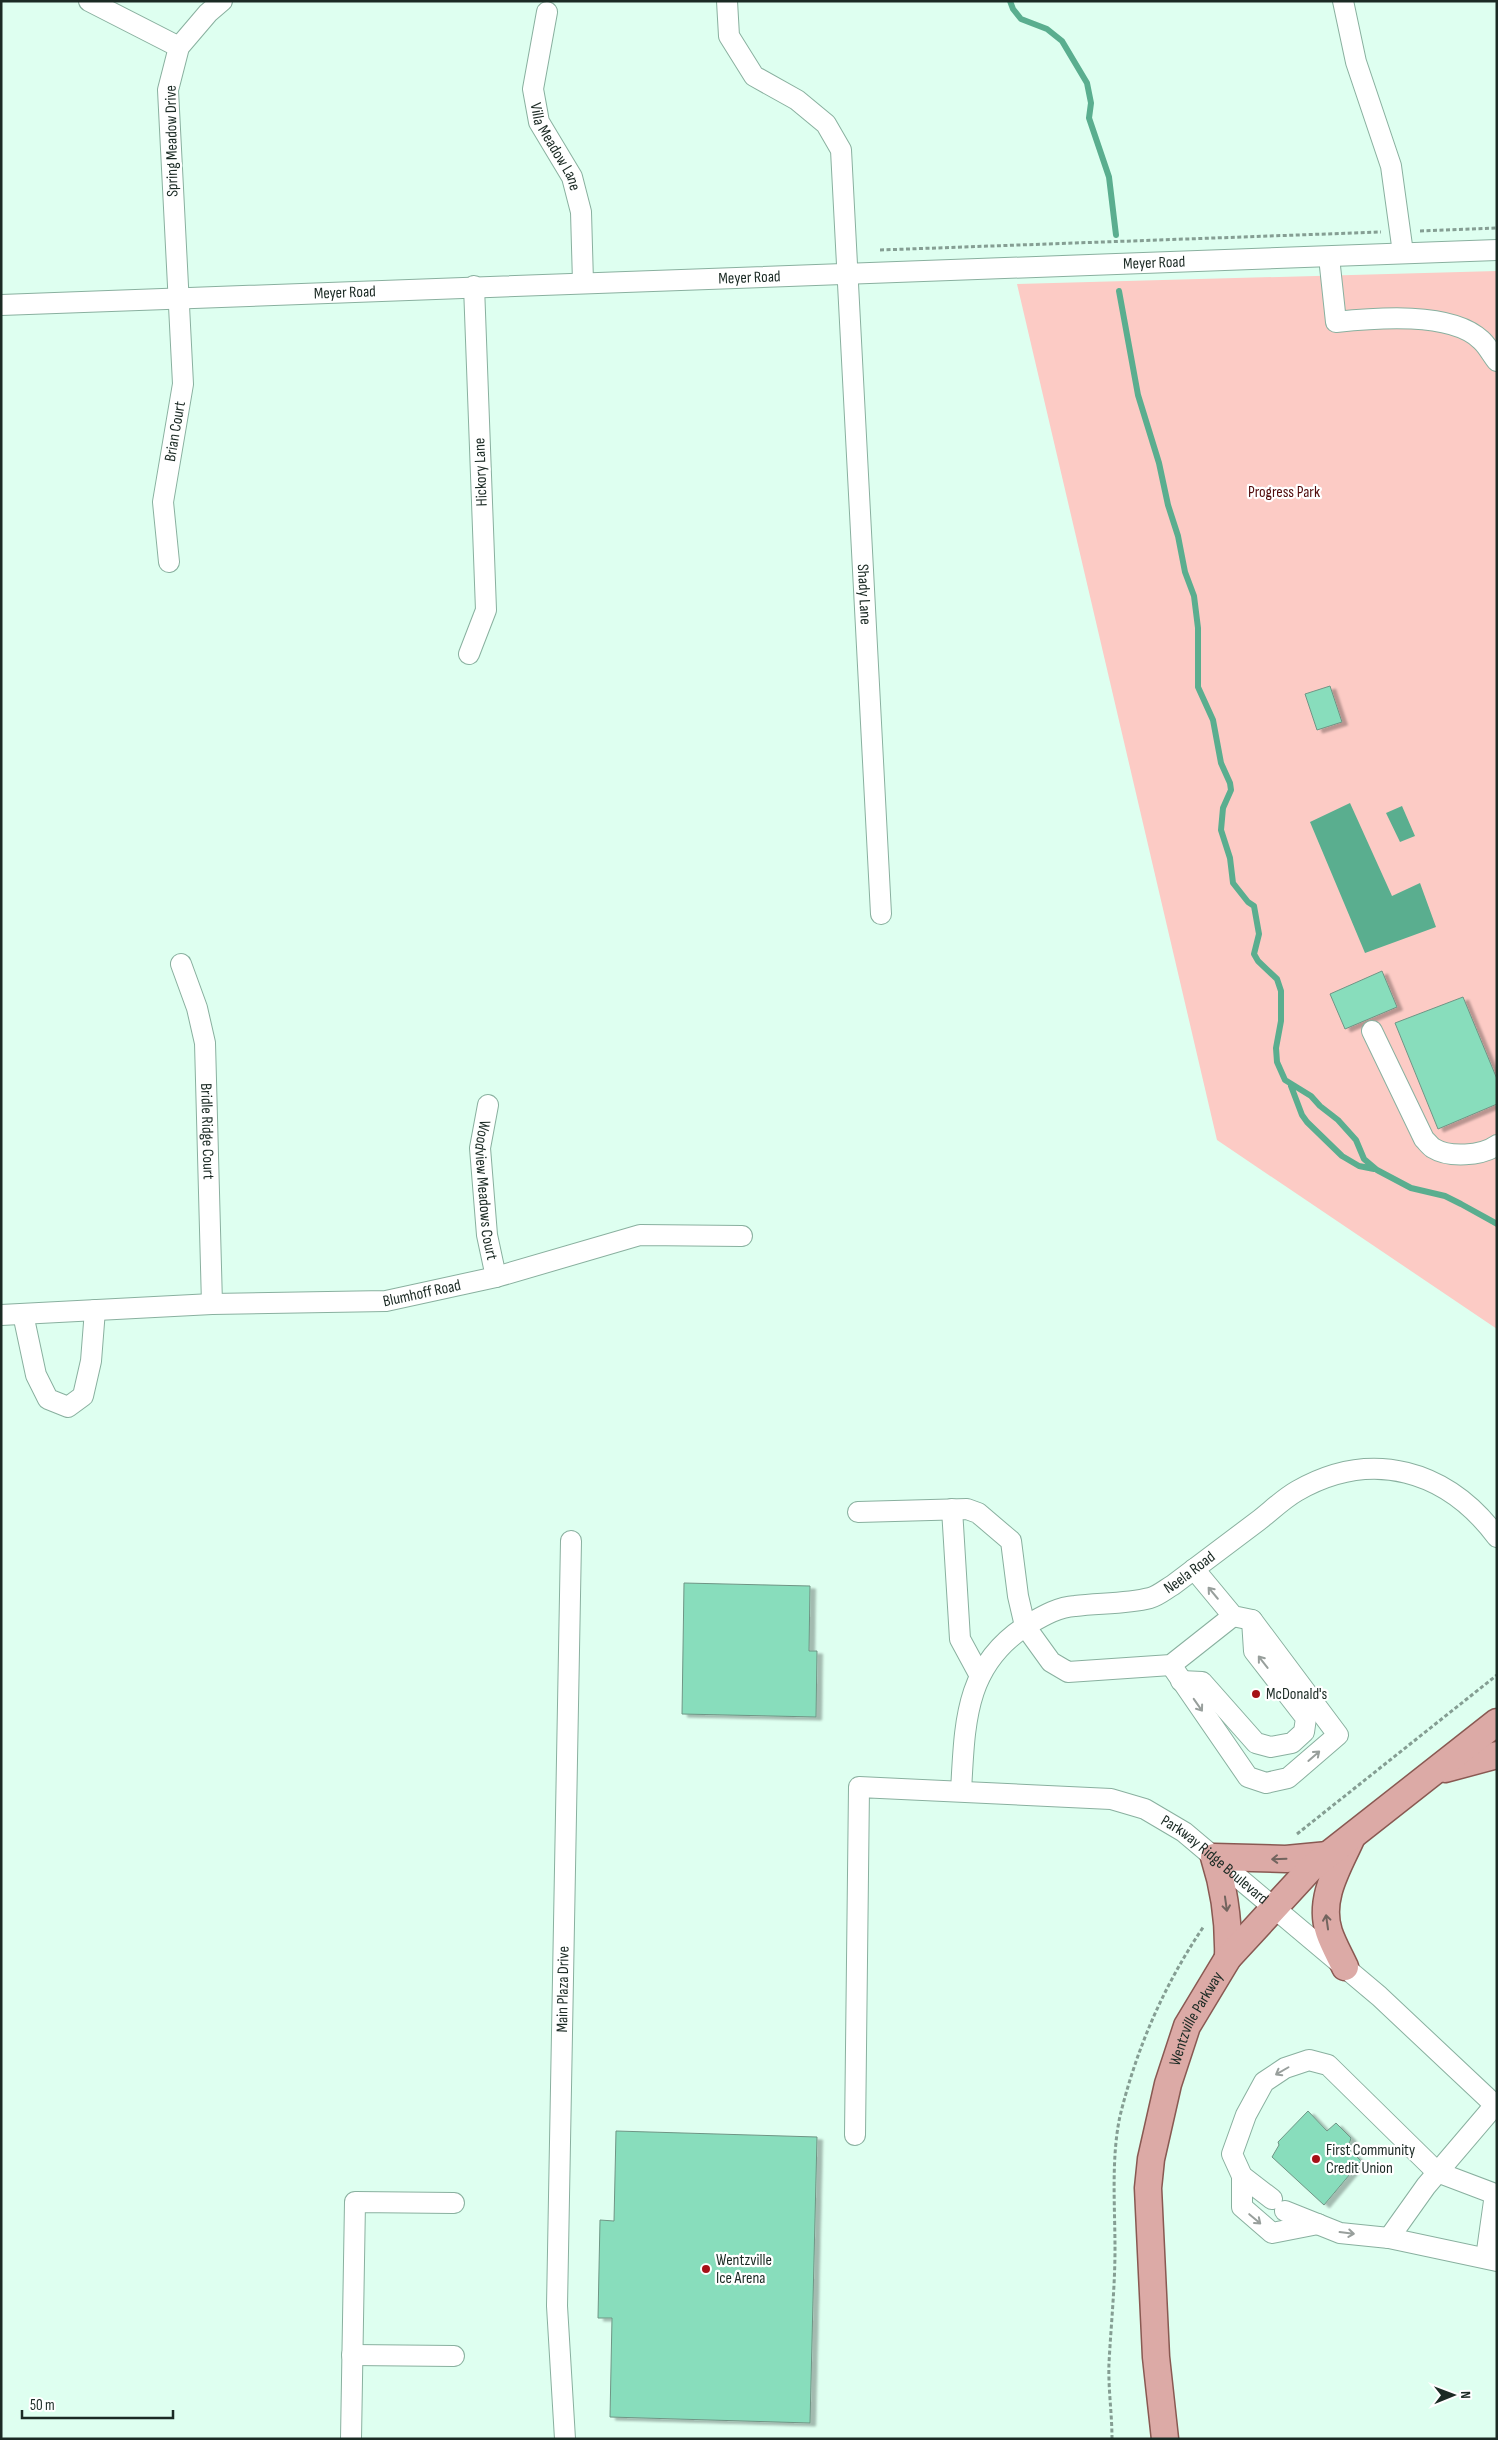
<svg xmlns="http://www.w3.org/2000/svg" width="1498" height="2440" viewBox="0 0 1498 2440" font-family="'Sofia Sans Condensed',sans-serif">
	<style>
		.green { fill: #fccbc5 }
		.water { fill: #5aae8f }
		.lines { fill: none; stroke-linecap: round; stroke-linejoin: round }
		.stream { stroke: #5aae8f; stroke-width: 6 }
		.building { fill: #88ddbc; stroke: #6f9585; filter: url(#shadow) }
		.minor-casing { stroke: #89b09f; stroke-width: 22 }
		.major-casing { stroke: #895952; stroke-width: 29 }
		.path { stroke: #859e93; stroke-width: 3; stroke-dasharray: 4 2.5; stroke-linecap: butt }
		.minor { stroke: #fff; stroke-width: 20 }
		.major { stroke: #dcaaa6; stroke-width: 26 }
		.oneway { stroke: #989f9c }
		.oneway2 { stroke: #72645e }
		.poi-dot { fill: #a61117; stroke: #fff; stroke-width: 2 }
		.labels { text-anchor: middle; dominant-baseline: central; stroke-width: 4.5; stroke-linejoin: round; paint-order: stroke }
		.street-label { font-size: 16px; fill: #1b2a24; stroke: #fff }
		.park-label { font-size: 16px; fill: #510c0c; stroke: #fff }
		.poi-label { font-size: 16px; fill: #1b2a24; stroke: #fff; text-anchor: start }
	</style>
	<defs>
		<filter id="shadow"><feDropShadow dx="5.5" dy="3" stdDeviation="1" flood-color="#0004"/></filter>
	</defs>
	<rect width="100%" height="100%" fill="#defff0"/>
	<path class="green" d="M 1497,271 L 1497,1329 L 1217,1140 L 1017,284 Z"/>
	<path class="water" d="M 1350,803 L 1392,896 L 1420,883 L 1436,927 L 1365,953 L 1310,822 Z
		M 1402,806 L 1415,836 L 1400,842 L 1386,813 Z"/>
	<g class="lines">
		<path class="stream" d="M 1010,1 L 1013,9 L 1021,19 L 1047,29 L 1062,41 L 1087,83 L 1091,103 L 1089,118 L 1109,177 L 1116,235
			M 1119,291 L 1138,395 L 1159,463 L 1168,505 L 1178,536 L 1185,572 L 1194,596 L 1198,628 L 1198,687 L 1213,720 L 1221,763 L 1230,783 L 1231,790 L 1223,808 L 1221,830 L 1230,858 L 1233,883 L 1248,902 L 1254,906 L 1259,934 L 1254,954 L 1258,961 L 1277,979 L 1281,991 L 1281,1021 L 1276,1048 L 1277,1062 L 1285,1080 L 1311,1096 L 1320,1106 L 1338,1120 L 1356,1140 L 1364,1159 L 1377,1170 L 1411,1188 L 1445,1196 L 1461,1204 L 1497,1224
			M 1291,1086 L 1302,1115 L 1307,1122 L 1342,1156 L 1359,1166 L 1374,1169"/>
	</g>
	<path class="building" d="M 1330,686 L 1342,722 L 1317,730 L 1305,694 Z
		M 1382,971 L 1397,1007 L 1345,1029 L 1330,994 Z
		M 1463,997 L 1497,1079 L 1497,1104 L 1438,1129 L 1395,1023 Z
		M 684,1583 L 810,1586 L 809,1651 L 817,1651 L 816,1717 L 682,1714 Z
		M 1308,2111 L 1327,2131 L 1336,2123 L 1351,2138 L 1348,2148 L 1361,2161 L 1324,2205 L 1272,2157 L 1279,2145 L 1278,2142 Z
		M 616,2131 L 817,2137 L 810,2423 L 610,2417 L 612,2318 L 598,2318 L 600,2220 L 614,2221 Z"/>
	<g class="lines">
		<g class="minor-casing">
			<g id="minor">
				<path d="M 89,1 L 179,47"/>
				<path id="s1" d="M 727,1 L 729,36 L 754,76 L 797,100 L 826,124 L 841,150 L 881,914"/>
				<path d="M 1343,1 L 1356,62 L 1391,166 L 1403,253"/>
				<path id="s2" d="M 547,12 L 533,89 L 539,122 L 572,177 L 581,212 L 583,282"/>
				<path d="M 1329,257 L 1336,322 C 1374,318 1451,311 1481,340 C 1487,345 1492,355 1497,361"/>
				<path id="s3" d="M 1,305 L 1497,250"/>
				<path id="s4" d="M 169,562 L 163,502 L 183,384 L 168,90 L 179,47 L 208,13 L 222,1"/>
				<path d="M 469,654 L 486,610 L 474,286"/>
				<path id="s5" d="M 181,964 L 197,1008 L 205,1043 L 212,1304"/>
				<path d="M 1372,1031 L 1424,1139 C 1427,1142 1430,1146 1433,1148 C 1449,1158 1482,1156 1497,1145"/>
				<path id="s6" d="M 488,1105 L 480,1148 L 487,1235 L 496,1277"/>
				<path d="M 23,1314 L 36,1375 L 48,1399 L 68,1407 L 83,1396 L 91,1361 L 95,1310"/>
				<path id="s7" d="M 1,1315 L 212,1304 L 386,1301 L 496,1277 L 640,1235 L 742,1236"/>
				<path d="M 952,1509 L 960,1639 L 980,1676"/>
				<path d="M 858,1512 L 967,1509 L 978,1513 L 1011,1541 L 1018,1596 L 1025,1626 L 1051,1662 L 1068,1672 L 1171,1665 L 1233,1616"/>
				<path d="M 1171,1665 L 1248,1777 L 1266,1783 L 1288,1778 L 1338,1735 L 1252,1620 L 1233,1616 L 1194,1569"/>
				<path d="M 1181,1681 L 1202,1682 L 1256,1743 L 1271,1747 L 1292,1743 L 1304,1732 L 1306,1718 L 1254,1651 L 1252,1620"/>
				<path id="s8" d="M 961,1791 C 965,1723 964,1664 1029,1624 C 1043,1616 1058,1607 1075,1606 C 1099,1603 1126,1604 1150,1598 C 1158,1596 1166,1589 1173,1585 C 1201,1564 1230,1542 1258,1521 C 1271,1511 1283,1499 1297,1491 C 1372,1448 1447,1470 1497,1537"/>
				<path id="s9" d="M 855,2135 L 859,1787 L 1111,1799 L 1145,1809 L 1184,1832 L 1379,1996 L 1497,2107"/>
				<path d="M 1242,2176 L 1242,2207 L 1272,2233 L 1318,2224"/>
				<path d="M 1272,2199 L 1242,2176 L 1232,2154 L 1246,2115 L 1264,2082 L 1285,2068 L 1309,2060 L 1328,2065 L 1437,2172 L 1495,2194 L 1486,2258"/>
				<path d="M 1285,2211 L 1340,2233 L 1389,2238 L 1497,2261"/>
				<path d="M 1389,2238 L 1426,2186 L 1495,2105"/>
				<path d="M 352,2355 L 454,2356"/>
				<path d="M 351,2439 L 355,2202 L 454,2203"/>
				<path id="s10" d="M 565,2439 L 557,2306 L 571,1541"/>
			</g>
		</g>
		<g class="major-casing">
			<g id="major">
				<path d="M 1445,1769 L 1497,1755"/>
				<path d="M 1228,1958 C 1229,1922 1225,1891 1214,1857 L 1286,1859 L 1328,1855"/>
				<path d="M 1345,1967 C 1340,1956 1333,1944 1329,1932 C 1318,1899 1338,1868 1351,1839"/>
				<path id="s11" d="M 1165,2439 L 1156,2357 L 1148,2188 L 1151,2159 L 1168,2084 L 1187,2026 L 1228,1958 L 1310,1869 L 1497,1722"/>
			</g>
		</g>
		<path class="path" d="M 1420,231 L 1497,228
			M 880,250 L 1381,232
			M 1297,1834 L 1497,1675
			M 1112,2439 C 1112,2413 1108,2388 1109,2363 C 1111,2325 1115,2287 1115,2249 C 1115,2207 1111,2158 1120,2116 C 1137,2047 1164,1985 1204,1926"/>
		<use href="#minor" class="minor"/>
		<use href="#major" class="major"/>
	</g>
	<defs><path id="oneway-shaft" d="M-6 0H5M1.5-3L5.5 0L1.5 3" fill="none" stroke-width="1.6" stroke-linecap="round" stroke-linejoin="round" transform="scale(1.25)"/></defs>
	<g class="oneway">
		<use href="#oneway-shaft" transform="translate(1213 1593) rotate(-130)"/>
		<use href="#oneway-shaft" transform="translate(1263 1662) rotate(-128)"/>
		<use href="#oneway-shaft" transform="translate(1198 1705) rotate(55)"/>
		<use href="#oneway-shaft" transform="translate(1314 1756) rotate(-41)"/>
		<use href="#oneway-shaft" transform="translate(1282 2071) rotate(150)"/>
		<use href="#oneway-shaft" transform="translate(1255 2219) rotate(40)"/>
		<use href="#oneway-shaft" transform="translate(1347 2233) rotate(7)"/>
	</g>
	<g class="oneway2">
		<use href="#oneway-shaft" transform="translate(1279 1859) rotate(178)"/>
		<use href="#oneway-shaft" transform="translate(1226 1904) rotate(82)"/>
		<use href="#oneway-shaft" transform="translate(1327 1922) rotate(-98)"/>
	</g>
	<g class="poi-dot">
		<circle cx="1256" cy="1694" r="5"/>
		<circle cx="1316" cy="2159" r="5"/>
		<circle cx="706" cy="2269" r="5"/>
	</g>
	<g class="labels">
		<g class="street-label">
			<text transform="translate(172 141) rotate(-91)">Spring Meadow Drive</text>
			<text stroke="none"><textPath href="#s2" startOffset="141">Villa Meadow Lane</textPath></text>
			<text stroke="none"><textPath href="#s3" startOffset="1154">Meyer Road</textPath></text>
			<text stroke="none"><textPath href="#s3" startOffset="749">Meyer Road</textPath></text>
			<text stroke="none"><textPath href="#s3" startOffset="344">Meyer Road</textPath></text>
			<text stroke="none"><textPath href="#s4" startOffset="132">Brian Court</textPath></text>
			<text transform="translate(481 472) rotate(-92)">Hickory Lane</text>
			<text stroke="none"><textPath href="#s1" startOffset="644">Shady Lane</textPath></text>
			<text stroke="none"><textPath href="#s5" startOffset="171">Bridle Ridge Court</textPath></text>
			<text stroke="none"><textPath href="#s6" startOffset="86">Woodview Meadows Court</textPath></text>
			<text stroke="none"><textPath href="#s7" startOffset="422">Blumhoff Road</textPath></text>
			<text stroke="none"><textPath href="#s8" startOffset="362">Neela Road</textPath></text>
			<text stroke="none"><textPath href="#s9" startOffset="722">Parkway Ridge Boulevard</textPath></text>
			<text stroke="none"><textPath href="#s10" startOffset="450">Main Plaza Drive</textPath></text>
			<text stroke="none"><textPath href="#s11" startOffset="429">Wentzville Parkway</textPath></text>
		</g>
		<g class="park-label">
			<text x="1284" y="492">Progress Park</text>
		</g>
		<g class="poi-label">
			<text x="1266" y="1694">McDonald's</text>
			<text x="1326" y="2150">First Community<tspan x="1326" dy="18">Credit Union</tspan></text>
			<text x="716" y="2260">Wentzville<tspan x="716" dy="18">Ice Arena</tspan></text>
		</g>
	</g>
	<rect width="1498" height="2440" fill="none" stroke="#1b2a24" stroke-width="5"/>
	<g transform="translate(1453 2395) rotate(89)" stroke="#ffffff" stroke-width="4" paint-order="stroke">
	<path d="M0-4L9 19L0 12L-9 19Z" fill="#1b2a24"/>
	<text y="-8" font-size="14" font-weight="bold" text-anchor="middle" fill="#1b2a24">N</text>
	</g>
	<path d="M22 2410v8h151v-8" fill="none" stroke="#1b2a24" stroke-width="2.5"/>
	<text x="30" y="2410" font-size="15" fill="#1b2a24" stroke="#ffffff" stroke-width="4" paint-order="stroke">50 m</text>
</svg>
